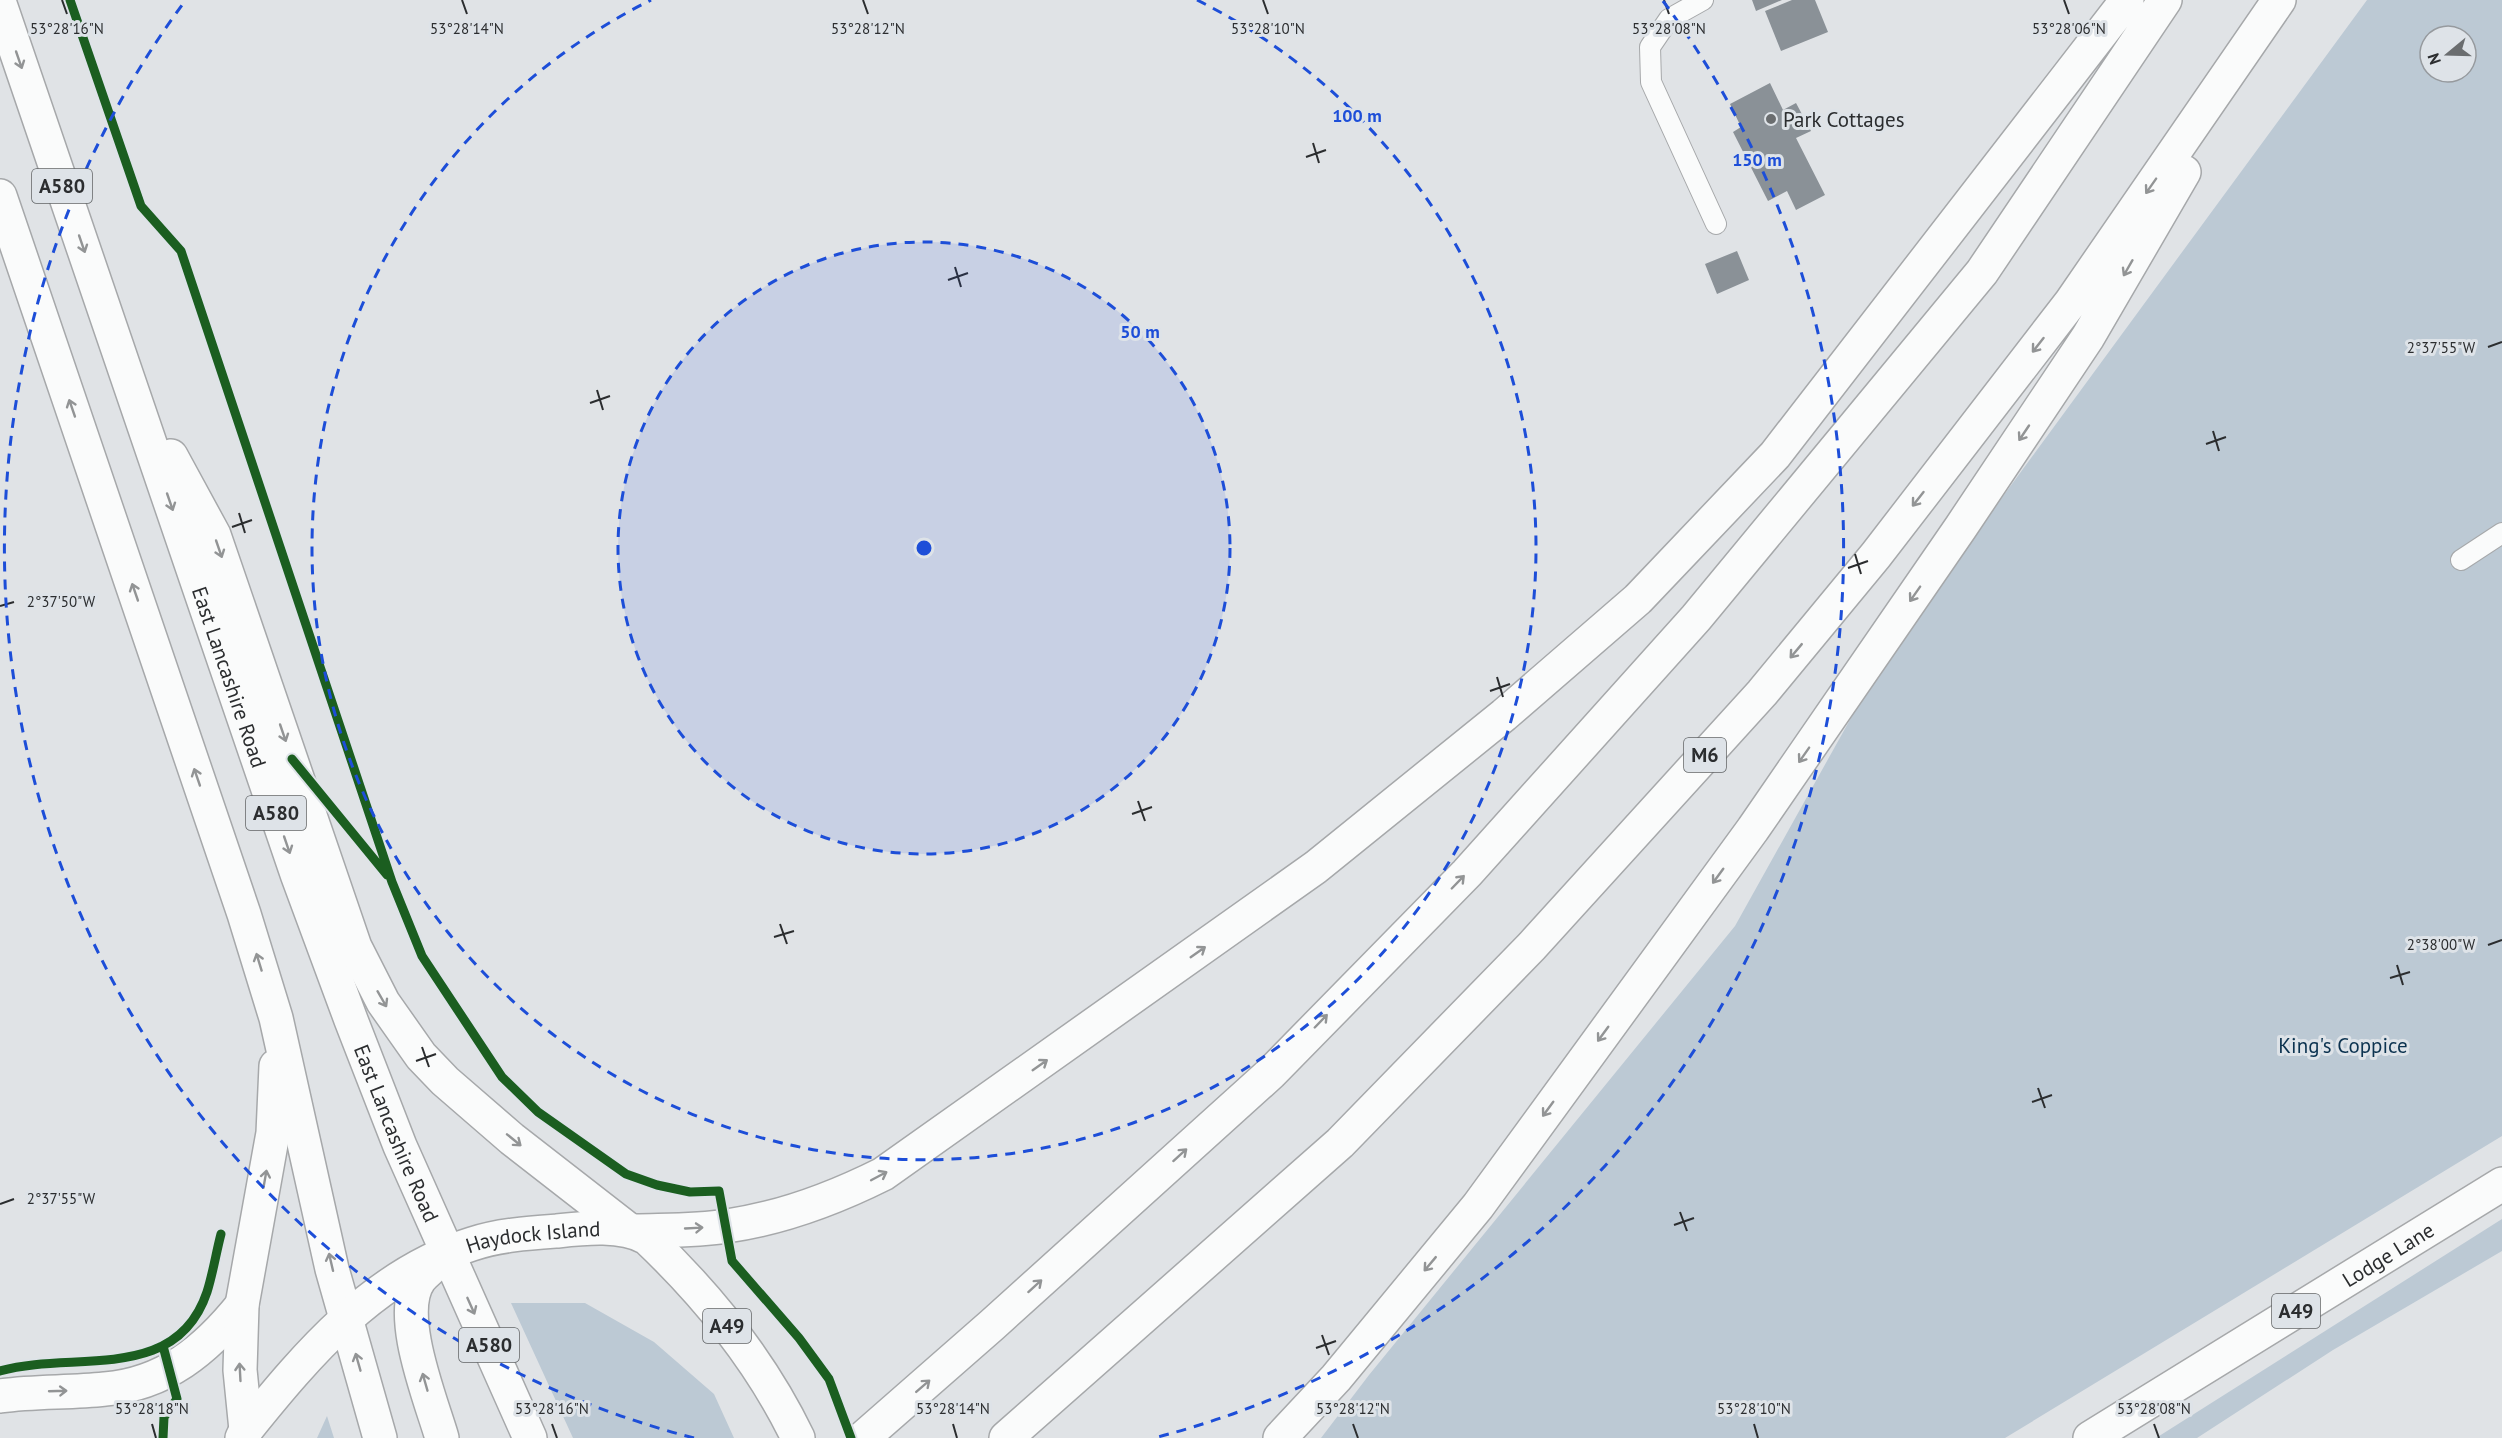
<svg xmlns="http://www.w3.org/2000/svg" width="2502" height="1438" viewBox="0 0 2502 1438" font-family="'PT Sans',sans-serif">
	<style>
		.green { fill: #bcc9d4; fill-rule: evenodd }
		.building { fill: #8a9197 }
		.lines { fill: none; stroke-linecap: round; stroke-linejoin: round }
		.service-casing { stroke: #a6a8aa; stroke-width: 22 }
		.primary-casing { stroke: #a6a8aa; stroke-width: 36 }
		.trunk-casing { stroke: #a6a8aa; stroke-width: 36 }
		.motorway-casing { stroke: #a6a8aa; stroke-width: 36 }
		.service { stroke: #fafbfb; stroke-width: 20 }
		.primary { stroke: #fafbfb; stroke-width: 33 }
		.trunk { stroke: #fafbfb; stroke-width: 33 }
		.motorway { stroke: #fafbfb; stroke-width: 33 }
		.cycleway-casing { stroke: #dee3e8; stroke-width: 13 }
		.cycleway { stroke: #1b5e20; stroke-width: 9 }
		.oneway { stroke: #929495 }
		.ticks { fill: none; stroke: #2b2d2f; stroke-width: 2 }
		.ring { fill: none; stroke: #1d4ed8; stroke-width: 3; stroke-dasharray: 10 8 }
		.poi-dot { fill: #6a6d6f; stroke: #dee3e8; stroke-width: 2 }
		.labels { text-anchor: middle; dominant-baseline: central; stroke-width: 6; stroke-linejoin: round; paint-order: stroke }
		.shield { fill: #dee3e8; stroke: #616466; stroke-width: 1.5 }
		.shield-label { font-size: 20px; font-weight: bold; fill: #2b2d2f }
		.poi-label { font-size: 21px; fill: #2b2d2f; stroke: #dee3e8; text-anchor: start }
		.street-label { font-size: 21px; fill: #2b2d2f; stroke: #dee3e8 }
		.park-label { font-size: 21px; fill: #0c3350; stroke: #dee3e8 }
		.ticks-label { font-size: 15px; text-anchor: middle; fill: #2b2d2f; stroke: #dee3e8; stroke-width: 6; stroke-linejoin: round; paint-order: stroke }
		.centre { fill: #1d4ed8; stroke: #dee3e8; stroke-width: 3 }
		.ring-label { font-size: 18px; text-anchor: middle; font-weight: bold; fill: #1d4ed8; stroke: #dee3e8; stroke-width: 6; stroke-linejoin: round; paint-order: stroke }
	</style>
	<rect width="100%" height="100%" fill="#e0e3e6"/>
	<path class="green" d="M 2367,0 L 2502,0 L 2502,1136 L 2005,1438 L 1321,1438 L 1369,1375 L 1735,926 L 1885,657 ZM 2430,36 L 2466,36 L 2466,72 L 2430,72 Z
		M 2502,1219 L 2502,1251 L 2333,1350 L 2197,1438 L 2156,1438 Z
		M 511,1303 L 585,1303 L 654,1342 L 714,1394 L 734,1438 L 573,1438 Z
		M 327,1416 L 334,1438 L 317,1438 Z"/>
	<path class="building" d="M 1752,0 L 1782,0 L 1756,11 Z
		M 1792,0 L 1815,0 L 1828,32 L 1781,51 L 1765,11 Z
		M 1770,83 L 1783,110 L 1796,103 L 1811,131 L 1796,138 L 1825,195 L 1796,210 L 1787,191 L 1768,201 L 1733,132 L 1741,127 L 1730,104 Z
		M 1737,251 L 1749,280 L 1717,294 L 1705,264 Z"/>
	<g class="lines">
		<g class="service-casing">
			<path id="service" d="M 1703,0 L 1669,19 L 1650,47 L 1651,82 L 1716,224
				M 2461,560 L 2502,533"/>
		</g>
		<g class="primary-casing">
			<g id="primary">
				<path d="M 0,1396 C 35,1391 70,1393 105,1389 C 165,1384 206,1350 242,1305"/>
				<path id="s1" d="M 2090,1438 L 2502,1184"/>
			</g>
		</g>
		<g class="trunk-casing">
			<g id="trunk">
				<path id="s2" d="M 0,4 L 297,874 L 351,1020 L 400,1146 L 530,1438"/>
				<path d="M 0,196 L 244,914 L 276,1018 L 332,1269 L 380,1438"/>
				<path d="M 171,456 L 214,535 L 355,947 L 383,1002 L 421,1056 L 445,1081 L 512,1139 L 629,1230"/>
				<path d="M 437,1262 C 432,1268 425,1273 420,1279 C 395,1313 431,1400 442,1438"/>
				<path d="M 246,1430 L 240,1370 L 242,1305 L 273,1133 L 276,1066"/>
				<path id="s3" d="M 242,1438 L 246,1430 C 307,1354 375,1274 472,1244 C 499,1235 529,1233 557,1231 C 585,1228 622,1224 647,1238 C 707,1295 762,1363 798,1438"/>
			</g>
		</g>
		<g class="motorway-casing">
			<path id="motorway" d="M 635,1231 C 665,1230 697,1231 727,1226 C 783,1218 833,1199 883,1174 L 1316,867 L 1504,715 L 1638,599 L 1775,455 L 2127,0
				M 863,1438 L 992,1325 L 1271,1073 L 1467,873 L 1696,618 L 1982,272 L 2165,0
				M 1006,1438 L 1340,1143 L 1532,946 L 1762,693 L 1876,555 L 2071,302 L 2279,0
				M 1280,1438 L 1336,1378 L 1478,1206 L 1753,829 L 1961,527 L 2088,337 L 2184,172"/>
		</g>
		<use href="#service" class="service"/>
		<use href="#primary" class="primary"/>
		<use href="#trunk" class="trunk"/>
		<use href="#motorway" class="motorway"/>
		<g class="cycleway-casing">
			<path id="cycleway" d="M 70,0 L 141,206 L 181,251 L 392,882 L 422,956 L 502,1077 L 538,1112 L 626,1174 L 657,1185 L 690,1192 L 719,1191 L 732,1261 L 799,1338 L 829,1379 L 851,1438
				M 292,759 L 387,875
				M 163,1346 L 177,1399 L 164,1417 L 163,1438
				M 0,1371 C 72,1350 176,1385 207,1292 C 213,1273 216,1253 221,1234"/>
		</g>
		<use href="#cycleway" class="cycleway"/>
	</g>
	<defs><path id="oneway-shaft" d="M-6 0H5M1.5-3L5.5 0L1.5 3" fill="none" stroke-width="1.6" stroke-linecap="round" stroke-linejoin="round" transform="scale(1.5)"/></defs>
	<g class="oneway">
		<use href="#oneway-shaft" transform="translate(19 60) rotate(71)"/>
		<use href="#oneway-shaft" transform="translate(2151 186) rotate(125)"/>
		<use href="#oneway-shaft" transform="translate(82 244) rotate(71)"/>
		<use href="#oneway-shaft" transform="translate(2128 268) rotate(120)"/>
		<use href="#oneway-shaft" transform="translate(2038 345) rotate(128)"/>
		<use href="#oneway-shaft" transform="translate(72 408) rotate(-109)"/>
		<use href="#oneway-shaft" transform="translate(2024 433) rotate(124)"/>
		<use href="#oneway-shaft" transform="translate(1918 499) rotate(128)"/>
		<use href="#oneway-shaft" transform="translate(170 502) rotate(71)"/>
		<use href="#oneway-shaft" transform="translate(219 549) rotate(71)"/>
		<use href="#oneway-shaft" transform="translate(135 592) rotate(-109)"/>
		<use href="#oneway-shaft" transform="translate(1915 594) rotate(125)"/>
		<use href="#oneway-shaft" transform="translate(1796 651) rotate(130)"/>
		<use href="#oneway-shaft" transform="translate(283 733) rotate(71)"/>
		<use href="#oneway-shaft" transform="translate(1804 755) rotate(125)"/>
		<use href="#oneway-shaft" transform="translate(197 777) rotate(-109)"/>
		<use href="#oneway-shaft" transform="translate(287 845) rotate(71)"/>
		<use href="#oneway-shaft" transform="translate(1718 876) rotate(126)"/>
		<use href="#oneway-shaft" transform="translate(1458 882) rotate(-46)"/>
		<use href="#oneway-shaft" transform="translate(1198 952) rotate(-35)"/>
		<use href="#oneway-shaft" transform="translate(259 962) rotate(-107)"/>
		<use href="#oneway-shaft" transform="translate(382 999) rotate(60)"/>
		<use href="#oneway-shaft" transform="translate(1321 1021) rotate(-46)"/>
		<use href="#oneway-shaft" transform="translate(1603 1034) rotate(126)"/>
		<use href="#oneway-shaft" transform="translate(1040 1065) rotate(-35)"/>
		<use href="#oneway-shaft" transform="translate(1548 1109) rotate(126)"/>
		<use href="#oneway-shaft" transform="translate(514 1140) rotate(39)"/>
		<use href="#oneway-shaft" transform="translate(1180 1155) rotate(-42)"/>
		<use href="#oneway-shaft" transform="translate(879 1176) rotate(-28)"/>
		<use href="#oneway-shaft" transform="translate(265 1179) rotate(-80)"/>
		<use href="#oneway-shaft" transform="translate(694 1228) rotate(-3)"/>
		<use href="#oneway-shaft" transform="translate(331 1262) rotate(-103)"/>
		<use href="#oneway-shaft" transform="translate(1430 1264) rotate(130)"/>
		<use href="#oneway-shaft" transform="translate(1035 1286) rotate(-42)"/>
		<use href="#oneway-shaft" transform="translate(471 1306) rotate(66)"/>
		<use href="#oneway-shaft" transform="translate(358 1362) rotate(-106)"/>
		<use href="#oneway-shaft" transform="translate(240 1372) rotate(-93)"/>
		<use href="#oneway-shaft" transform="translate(425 1382) rotate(-106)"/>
		<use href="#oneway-shaft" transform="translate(923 1386) rotate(-41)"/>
		<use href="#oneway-shaft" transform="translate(58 1391) rotate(-2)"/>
	</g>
	<path class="ticks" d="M 62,0 L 67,14M 462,0 L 467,14M 863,0 L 868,14M 1263,0 L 1268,14M 1664,0 L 1669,14M 2064,0 L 2069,14M 1313,143 L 1319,163M 1306,157 L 1326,150M 955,267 L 961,287M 948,280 L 968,273M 2488,347 L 2502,342M 597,390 L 603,410M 590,403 L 610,396M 2213,431 L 2219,451M 2206,444 L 2226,437M 239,513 L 245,533M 232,527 L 252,520M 1855,554 L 1861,574M 1848,568 L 1868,561M 0,606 L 14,602M 1497,677 L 1503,697M 1490,691 L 1510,684M 1138,801 L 1145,821M 1132,814 L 1152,807M 780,924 L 787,944M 774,937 L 794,931M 2488,945 L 2502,940M 2397,965 L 2403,985M 2390,978 L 2410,972M 422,1047 L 429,1067M 416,1061 L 436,1054M 2038,1088 L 2045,1108M 2032,1102 L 2052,1095M 0,1204 L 14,1199M 1680,1212 L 1687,1231M 1674,1225 L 1694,1218M 1322,1335 L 1329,1355M 1316,1348 L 1336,1341M 152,1424 L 156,1438M 552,1424 L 557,1438M 953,1424 L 957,1438M 1353,1424 L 1358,1438M 1754,1424 L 1758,1438M 2154,1424 L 2159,1438"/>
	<circle cx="924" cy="548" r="306" fill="#1d4ed8" fill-opacity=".12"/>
	<g class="ring">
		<circle cx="924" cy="548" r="306"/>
		<path d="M1197 0A612 612 0 1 1 651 0"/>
		<path d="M694 1438A919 919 0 0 1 185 1M1663 1A919 919 0 0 1 1154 1438"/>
	</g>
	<circle class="poi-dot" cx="1771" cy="119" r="6"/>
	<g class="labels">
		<g class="shield">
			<rect x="32" y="169" width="60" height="34" rx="4.5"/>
			<rect x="1684" y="738" width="42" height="34" rx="4.5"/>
			<rect x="246" y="796" width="60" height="34" rx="4.5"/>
			<rect x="2272" y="1294" width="48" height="34" rx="4.5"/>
			<rect x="703" y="1309" width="48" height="34" rx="4.5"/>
			<rect x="459" y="1328" width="60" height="34" rx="4.5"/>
		</g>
		<g class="shield-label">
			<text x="62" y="186">A580</text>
			<text x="1705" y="755">M6</text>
			<text x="276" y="813">A580</text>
			<text x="2296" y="1311">A49</text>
			<text x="727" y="1326">A49</text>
			<text x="489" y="1345">A580</text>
		</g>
		<g class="poi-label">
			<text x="1783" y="119">Park Cottages</text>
		</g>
		<g class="street-label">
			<text stroke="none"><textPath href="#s2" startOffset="711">East Lancashire Road</textPath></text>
			<text stroke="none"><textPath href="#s2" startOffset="1197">East Lancashire Road</textPath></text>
			<text stroke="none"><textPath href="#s3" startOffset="368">Haydock Island</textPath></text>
			<text stroke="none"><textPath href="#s1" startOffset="350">Lodge Lane</textPath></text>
		</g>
		<g class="park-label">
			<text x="2343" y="1045">King's Coppice</text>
		</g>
	</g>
	<g class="ticks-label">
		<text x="67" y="34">53°28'16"N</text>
		<text x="467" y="34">53°28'14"N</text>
		<text x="868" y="34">53°28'12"N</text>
		<text x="1268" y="34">53°28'10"N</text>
		<text x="2069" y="34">53°28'06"N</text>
		<text x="1669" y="34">53°28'08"N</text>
		<text x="2441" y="353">2°37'55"W</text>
		<text x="61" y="607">2°37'50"W</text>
		<text x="2441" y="950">2°38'00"W</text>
		<text x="61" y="1204">2°37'55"W</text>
		<text x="152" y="1414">53°28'18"N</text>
		<text x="552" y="1414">53°28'16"N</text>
		<text x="953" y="1414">53°28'14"N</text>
		<text x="1353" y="1414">53°28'12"N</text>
		<text x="1754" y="1414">53°28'10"N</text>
		<text x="2154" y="1414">53°28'08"N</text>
	</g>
	<circle cx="924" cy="548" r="9" class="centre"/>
	<g class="ring-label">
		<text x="1357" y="122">100 m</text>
		<text x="1757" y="166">150 m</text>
		<text x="1140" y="338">50 m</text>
	</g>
	<g transform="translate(2448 54) rotate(251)"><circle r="28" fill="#dee3e8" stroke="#969a9e" stroke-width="1.5"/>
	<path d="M0-4.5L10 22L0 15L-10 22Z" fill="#6a6d6f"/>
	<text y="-9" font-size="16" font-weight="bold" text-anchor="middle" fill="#2b2d2f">N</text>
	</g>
</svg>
